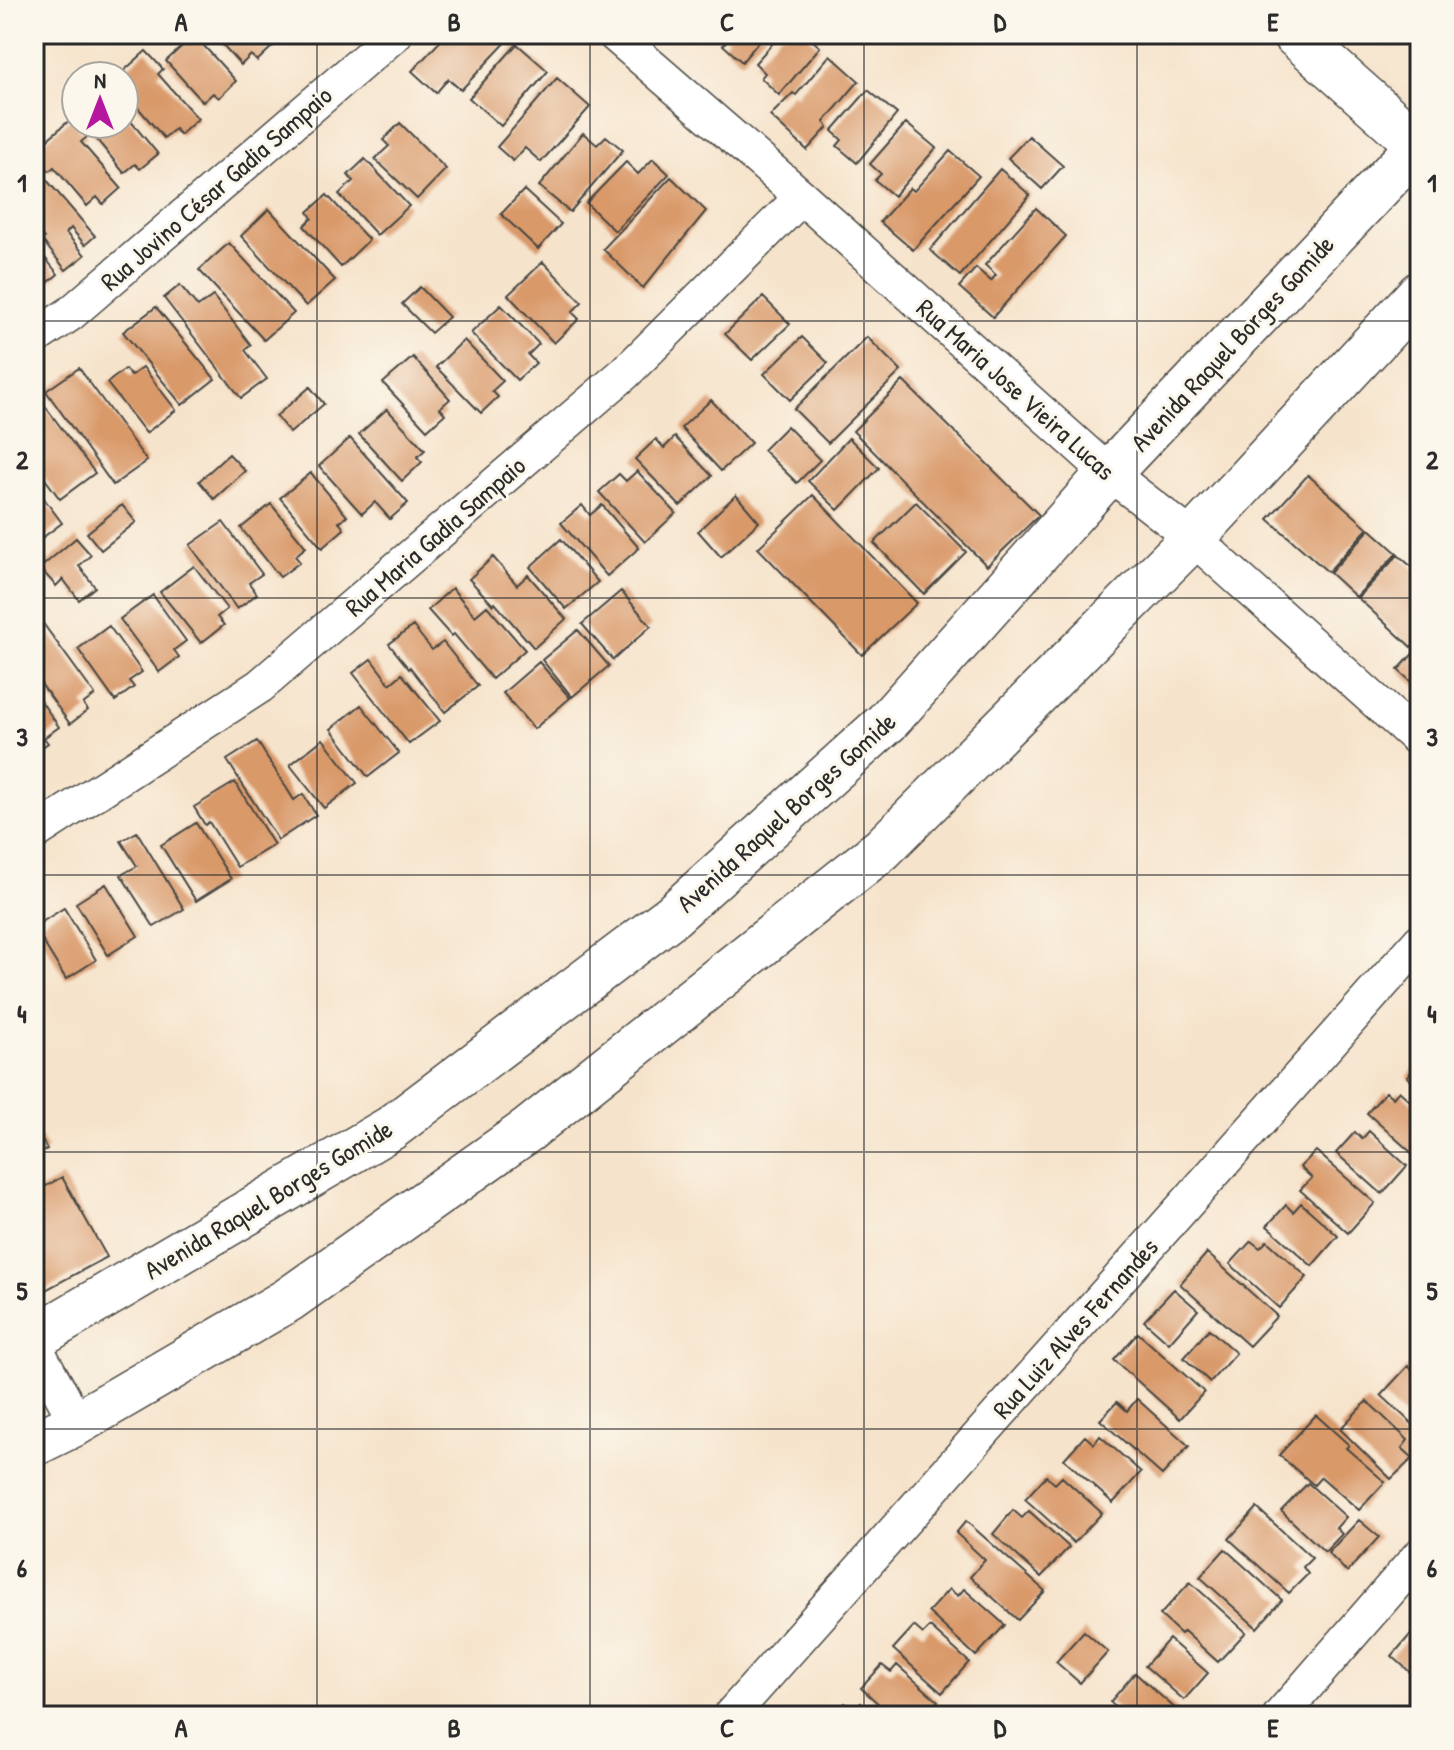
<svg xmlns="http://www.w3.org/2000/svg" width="1454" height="1750" viewBox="0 0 1454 1750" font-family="'Patrick Hand',sans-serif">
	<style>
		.building { fill: #d99969 }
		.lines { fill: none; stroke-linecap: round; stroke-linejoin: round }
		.street-casing { stroke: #494743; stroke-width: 37 }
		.secondary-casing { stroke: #494743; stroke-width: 47 }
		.street { stroke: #fff; stroke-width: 34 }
		.secondary { stroke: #fff; stroke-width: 44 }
		.grid { fill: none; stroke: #2b2b2b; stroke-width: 2; stroke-opacity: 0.55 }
		.labels { text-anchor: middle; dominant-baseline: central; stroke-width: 6; stroke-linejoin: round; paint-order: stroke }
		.street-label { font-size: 26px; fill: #2b2b2b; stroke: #fbf7ec }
		.neatline { fill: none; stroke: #2b2b2b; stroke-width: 3 }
		.grid-label { font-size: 26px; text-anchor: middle; font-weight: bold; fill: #2b2b2b }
	</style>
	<rect width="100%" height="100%" fill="#fbf7ec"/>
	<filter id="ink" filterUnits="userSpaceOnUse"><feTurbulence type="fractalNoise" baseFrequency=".0125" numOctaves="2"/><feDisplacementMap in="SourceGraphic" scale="16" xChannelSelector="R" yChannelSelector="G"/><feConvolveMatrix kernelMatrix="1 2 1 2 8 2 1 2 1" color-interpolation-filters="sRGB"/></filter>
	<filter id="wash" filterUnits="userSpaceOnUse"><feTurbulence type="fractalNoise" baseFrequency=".006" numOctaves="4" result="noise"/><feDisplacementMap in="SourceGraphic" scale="32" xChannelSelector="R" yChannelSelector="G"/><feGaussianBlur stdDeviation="1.8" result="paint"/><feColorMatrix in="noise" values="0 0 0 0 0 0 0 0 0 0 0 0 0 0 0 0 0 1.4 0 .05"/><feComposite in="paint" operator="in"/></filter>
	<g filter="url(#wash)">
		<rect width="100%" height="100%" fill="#f6e3cb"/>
		<g id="blocks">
			<path class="building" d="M 213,34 L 266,34 L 276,43 L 257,61 L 251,55 L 241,65 Z
				M 447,34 L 505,34 L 510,38 L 461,90 L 448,79 L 436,93 L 412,71 Z
				M 722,34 L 765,34 L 742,62 L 723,45 L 728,39 Z
				M 781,34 L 805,34 L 820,47 L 779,95 L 761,78 L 765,73 L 755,63 Z
				M 194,35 L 236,81 L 219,98 L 213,93 L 203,102 L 166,61 Z
				M 517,44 L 548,71 L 501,126 L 469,98 Z
				M 146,51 L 163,69 L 158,74 L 198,119 L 180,135 L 175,129 L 164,138 L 134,103 L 129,107 L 124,100 L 124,76 L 118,76 Z
				M 830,55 L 859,81 L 824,122 L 828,127 L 807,150 L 770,116 L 793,93 L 796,95 Z
				M 557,78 L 590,107 L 541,162 L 525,148 L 513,161 L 497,147 Z
				M 868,90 L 897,114 L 857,163 L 837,146 L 842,140 L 832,131 Z
				M 124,113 L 158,154 L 140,169 L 135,164 L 124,173 L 89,130 L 95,124 L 124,124 Z
				M 71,119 L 87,137 L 81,142 L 121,188 L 103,204 L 97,197 L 87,206 L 54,167 L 49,171 L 34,154 L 34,151 Z
				M 400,123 L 446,169 L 417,199 L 375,159 L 389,146 L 383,140 Z
				M 906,123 L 936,148 L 894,196 L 875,180 L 881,174 L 870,164 Z
				M 583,133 L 597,145 L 606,136 L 623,150 L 570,212 L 539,186 Z
				M 1029,136 L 1063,166 L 1042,189 L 1008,158 Z
				M 950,151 L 979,176 L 913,250 L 880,222 L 910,188 L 914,191 Z
				M 365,159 L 409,206 L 377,235 L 339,194 L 353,181 L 348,175 Z
				M 653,159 L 669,174 L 615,231 L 586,203 L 626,162 L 638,174 Z
				M 1000,169 L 1030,195 L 960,276 L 930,250 Z
				M 39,171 L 95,236 L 85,245 L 71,228 L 66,233 L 85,255 L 66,270 L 42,240 L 44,238 L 34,226 L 34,175 Z
				M 671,177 L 706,211 L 643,288 L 603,249 Z
				M 524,190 L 561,224 L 538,249 L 501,214 Z
				M 327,195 L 369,240 L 341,267 L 304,226 L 312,218 L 308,212 Z
				M 1036,208 L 1066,236 L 993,317 L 959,287 L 976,268 L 991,281 L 996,275 L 985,265 Z
				M 269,209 L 335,280 L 306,306 L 241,236 Z
				M 229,243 L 294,313 L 264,340 L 199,270 Z
				M 34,244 L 58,274 L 44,286 L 34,273 Z
				M 543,262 L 582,302 L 572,312 L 579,319 L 554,343 L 508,295 Z
				M 180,285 L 198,307 L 213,296 L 251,345 L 245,350 L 267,379 L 241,398 L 164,298 Z
				M 420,287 L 449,317 L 431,333 L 402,304 Z
				M 763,297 L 790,324 L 752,360 L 725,334 Z
				M 501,305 L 539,344 L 528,355 L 536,363 L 517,380 L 471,333 Z
				M 156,307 L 215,379 L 182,405 L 123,332 Z
				M 802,337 L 828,363 L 790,400 L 764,374 Z
				M 867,337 L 901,371 L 828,443 L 794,409 Z
				M 464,340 L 503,381 L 492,391 L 498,397 L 481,413 L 436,367 Z
				M 413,357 L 450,399 L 440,408 L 445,414 L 427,430 L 383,383 Z
				M 143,367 L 176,410 L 146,433 L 107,383 L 125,369 L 131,376 Z
				M 79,368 L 147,461 L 113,485 L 46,391 Z
				M 903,381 L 1039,515 L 987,566 L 853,431 Z
				M 310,387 L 324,404 L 290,433 L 276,416 Z
				M 39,398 L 95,473 L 60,499 L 34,464 L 34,402 Z
				M 711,400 L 751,443 L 721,471 L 681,428 Z
				M 387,409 L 425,450 L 417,457 L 422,462 L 402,481 L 359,434 Z
				M 787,426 L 820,460 L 797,483 L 763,450 Z
				M 675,437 L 712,476 L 680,506 L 635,459 L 656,439 L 664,448 Z
				M 350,438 L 408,503 L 390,519 L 375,502 L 362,514 L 319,466 Z
				M 849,438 L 879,468 L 838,510 L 808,481 Z
				M 229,454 L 245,471 L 214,499 L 199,481 Z
				M 637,471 L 676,513 L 645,542 L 599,492 L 619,474 L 626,481 Z
				M 311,473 L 347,516 L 339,522 L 344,529 L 322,548 L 280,498 Z
				M 1308,475 L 1368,528 L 1328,572 L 1268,519 Z
				M 34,485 L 62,523 L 34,544 Z
				M 736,495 L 759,522 L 721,557 L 698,531 Z
				M 813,495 L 917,603 L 862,655 L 758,548 Z
				M 916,502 L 966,552 L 924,594 L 874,543 Z
				M 271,504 L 306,547 L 295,556 L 300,562 L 280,577 L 241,528 Z
				M 122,505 L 136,522 L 101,550 L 87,533 Z
				M 582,505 L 590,515 L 602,505 L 639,548 L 607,576 L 561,523 Z
				M 223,522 L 262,574 L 249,583 L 257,594 L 237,609 L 190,545 Z
				M 1370,529 L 1397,553 L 1356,597 L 1330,573 Z
				M 76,538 L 91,555 L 79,566 L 95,587 L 79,600 L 63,579 L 56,586 L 40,568 Z
				M 561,539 L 598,582 L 566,609 L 530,567 Z
				M 1398,555 L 1420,574 L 1420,638 L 1411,647 L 1358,598 Z
				M 493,557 L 517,585 L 528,575 L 566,619 L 534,648 L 495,603 L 493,605 L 469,579 Z
				M 194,566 L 227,609 L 217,617 L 224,625 L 201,643 L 160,592 Z
				M 452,588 L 475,616 L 487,606 L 525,650 L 492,679 L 454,634 L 451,636 L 428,610 Z
				M 621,591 L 651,626 L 613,660 L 582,624 Z
				M 153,595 L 186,641 L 174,650 L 179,657 L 159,672 L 120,619 Z
				M 42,622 L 95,695 L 83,704 L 88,710 L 70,724 L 34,674 L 34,627 Z
				M 109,626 L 142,672 L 129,681 L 134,687 L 115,701 L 78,649 Z
				M 413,626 L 432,650 L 443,642 L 478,686 L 445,712 L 410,667 L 409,669 L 389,644 Z
				M 578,630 L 609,666 L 572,697 L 542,660 Z
				M 1420,646 L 1420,690 L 1398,670 Z
				M 371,659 L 390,684 L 402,674 L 440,721 L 409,744 L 353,673 Z
				M 539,662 L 570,698 L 534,729 L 503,693 Z
				M 34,691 L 59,727 L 44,738 L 48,743 L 34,753 Z
				M 361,705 L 399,753 L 368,777 L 331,729 Z
				M 323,739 L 357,783 L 324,808 L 290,765 Z
				M 257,741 L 294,800 L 303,794 L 316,815 L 278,840 L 227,760 Z
				M 235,782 L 274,845 L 237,867 L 209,822 L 205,825 L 194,807 Z
				M 196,823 L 231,879 L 196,901 L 161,845 Z
				M 137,832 L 184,909 L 154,927 L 121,875 L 137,866 L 121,841 Z
				M 106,884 L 138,936 L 108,955 L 76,903 Z
				M 64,908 L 96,960 L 66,979 L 34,927 Z
				M 1420,1062 L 1420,1088 L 1407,1077 Z
				M 1399,1091 L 1420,1110 L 1420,1146 L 1413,1154 L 1367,1113 L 1386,1092 L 1393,1098 Z
				M 34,1125 L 47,1149 L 34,1156 Z
				M 1369,1131 L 1407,1166 L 1382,1194 L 1336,1153 L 1355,1132 L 1362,1139 Z
				M 1316,1151 L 1375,1203 L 1348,1233 L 1300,1190 L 1312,1178 L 1300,1167 Z
				M 62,1177 L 107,1257 L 42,1292 L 34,1277 L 34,1193 Z
				M 1301,1203 L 1338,1236 L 1312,1266 L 1267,1226 L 1286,1205 L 1293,1212 Z
				M 1251,1241 L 1260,1248 L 1267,1241 L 1307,1277 L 1279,1308 L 1230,1264 Z
				M 1207,1253 L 1277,1316 L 1249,1346 L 1180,1284 Z
				M 1174,1289 L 1198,1310 L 1169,1343 L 1144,1321 Z
				M 1209,1329 L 1236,1353 L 1210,1382 L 1184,1358 Z
				M 1138,1333 L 1204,1392 L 1180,1419 L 1114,1360 Z
				M 1408,1366 L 1420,1377 L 1420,1431 L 1381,1395 Z
				M 1137,1399 L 1189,1446 L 1162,1475 L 1100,1420 L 1117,1402 L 1127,1411 Z
				M 1367,1401 L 1408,1440 L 1402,1448 L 1413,1458 L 1391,1479 L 1340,1429 Z
				M 1316,1415 L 1349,1445 L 1346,1448 L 1385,1482 L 1359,1510 L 1321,1477 L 1314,1485 L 1279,1455 Z
				M 1085,1436 L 1094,1444 L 1100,1436 L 1141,1472 L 1113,1503 L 1064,1459 Z
				M 1046,1476 L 1055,1484 L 1062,1477 L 1102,1513 L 1074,1543 L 1025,1499 Z
				M 1308,1483 L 1346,1517 L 1336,1528 L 1342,1534 L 1325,1552 L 1281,1511 Z
				M 1257,1508 L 1312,1558 L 1303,1567 L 1308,1574 L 1289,1593 L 1229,1539 Z
				M 1013,1510 L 1022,1518 L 1029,1511 L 1069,1547 L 1041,1577 L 993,1534 Z
				M 1359,1520 L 1379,1537 L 1347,1572 L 1328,1553 Z
				M 966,1521 L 1045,1591 L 1018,1620 L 970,1577 L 985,1560 L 956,1533 Z
				M 1225,1549 L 1282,1600 L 1257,1628 L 1200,1577 Z
				M 1190,1582 L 1246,1632 L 1218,1662 L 1184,1631 L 1181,1634 L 1160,1615 Z
				M 949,1589 L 958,1596 L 964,1589 L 1005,1625 L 976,1656 L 928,1612 Z
				M 914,1626 L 923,1634 L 930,1627 L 969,1662 L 942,1693 L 893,1649 Z
				M 1084,1631 L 1108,1652 L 1080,1683 L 1056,1662 Z
				M 1410,1635 L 1420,1644 L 1420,1681 L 1392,1656 Z
				M 1169,1639 L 1208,1673 L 1184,1700 L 1145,1666 Z
				M 882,1665 L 891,1672 L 897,1665 L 938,1701 L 924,1716 L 892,1716 L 861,1688 Z
				M 1135,1673 L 1178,1711 L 1173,1716 L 1126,1716 L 1110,1702 Z
				M 845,1703 L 854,1710 L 861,1703 L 875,1716 L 833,1716 Z
				M 1405,1706 L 1416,1716 L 1382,1716 L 1389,1708 L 1397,1715 Z"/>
		</g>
	</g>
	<g filter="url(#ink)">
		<use href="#blocks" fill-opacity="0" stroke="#494743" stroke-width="2"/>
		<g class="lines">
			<g class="street-casing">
				<path id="street" d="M 614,34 L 802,197 L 1109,473 L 1193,538 L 1420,741
					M 34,338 L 70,314 L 395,34
					M 34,833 L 260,686 L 625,373 L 802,197
					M 34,1345 L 77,1423
					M 730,1716 L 1420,941
					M 1280,1716 L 1420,1555"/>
			</g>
			<g class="secondary-casing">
				<path id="secondary" d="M 1294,34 L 1420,146
					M 34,1338 L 391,1128 L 673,915 L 887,722 L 1109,473 L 1419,145
					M 34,1444 L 77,1423 L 288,1300 L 528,1130 L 882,849 L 1193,538 L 1420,293"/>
			</g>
			<use href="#street" class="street"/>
			<use href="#secondary" class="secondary"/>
		</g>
	</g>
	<path class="grid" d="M 317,34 L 317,1716M 590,34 L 590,1716M 864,34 L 864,1716M 1137,34 L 1137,1716M 34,321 L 1420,321M 34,598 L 1420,598M 34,875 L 1420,875M 34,1152 L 1420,1152M 34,1429 L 1420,1429"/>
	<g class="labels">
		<g class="street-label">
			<text transform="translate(216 188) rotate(-41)">Rua Jovino César Gadia Sampaio</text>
			<text transform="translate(1232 343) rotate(-47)">Avenida Raquel Borges Gomide</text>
			<text transform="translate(1016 389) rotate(42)">Rua Maria Jose Vieira Lucas</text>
			<text transform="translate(435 536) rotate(-41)">Rua Maria Gadia Sampaio</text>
			<text transform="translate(786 812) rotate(-42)">Avenida Raquel Borges Gomide</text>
			<text transform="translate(268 1199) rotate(-31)">Avenida Raquel Borges Gomide</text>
			<text transform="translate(1075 1328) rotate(-48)">Rua Luiz Alves Fernandes</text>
		</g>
	</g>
	<rect width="1454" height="1750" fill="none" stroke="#fbf7ec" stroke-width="88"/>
	<g transform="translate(100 100)"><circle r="38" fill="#fbf7ec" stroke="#a8a59f" stroke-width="2"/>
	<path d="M0-6L14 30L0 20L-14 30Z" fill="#b5179e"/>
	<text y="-12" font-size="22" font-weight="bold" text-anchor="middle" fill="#2b2b2b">N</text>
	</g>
	<rect x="44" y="44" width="1366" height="1662" class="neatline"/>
	<g class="grid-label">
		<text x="181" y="31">A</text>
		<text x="454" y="31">B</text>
		<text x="727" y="31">C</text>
		<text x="1000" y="31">D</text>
		<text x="1273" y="31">E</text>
		<text x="22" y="192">1</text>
		<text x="1432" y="192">1</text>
		<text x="22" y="469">2</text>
		<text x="1432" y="469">2</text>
		<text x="22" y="746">3</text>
		<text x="1432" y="746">3</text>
		<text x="22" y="1023">4</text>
		<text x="1432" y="1023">4</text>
		<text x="22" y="1300">5</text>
		<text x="1432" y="1300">5</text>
		<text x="22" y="1577">6</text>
		<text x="1432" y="1577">6</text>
		<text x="181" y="1737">A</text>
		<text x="454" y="1737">B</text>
		<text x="727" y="1737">C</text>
		<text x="1000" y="1737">D</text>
		<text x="1273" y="1737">E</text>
	</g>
</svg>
